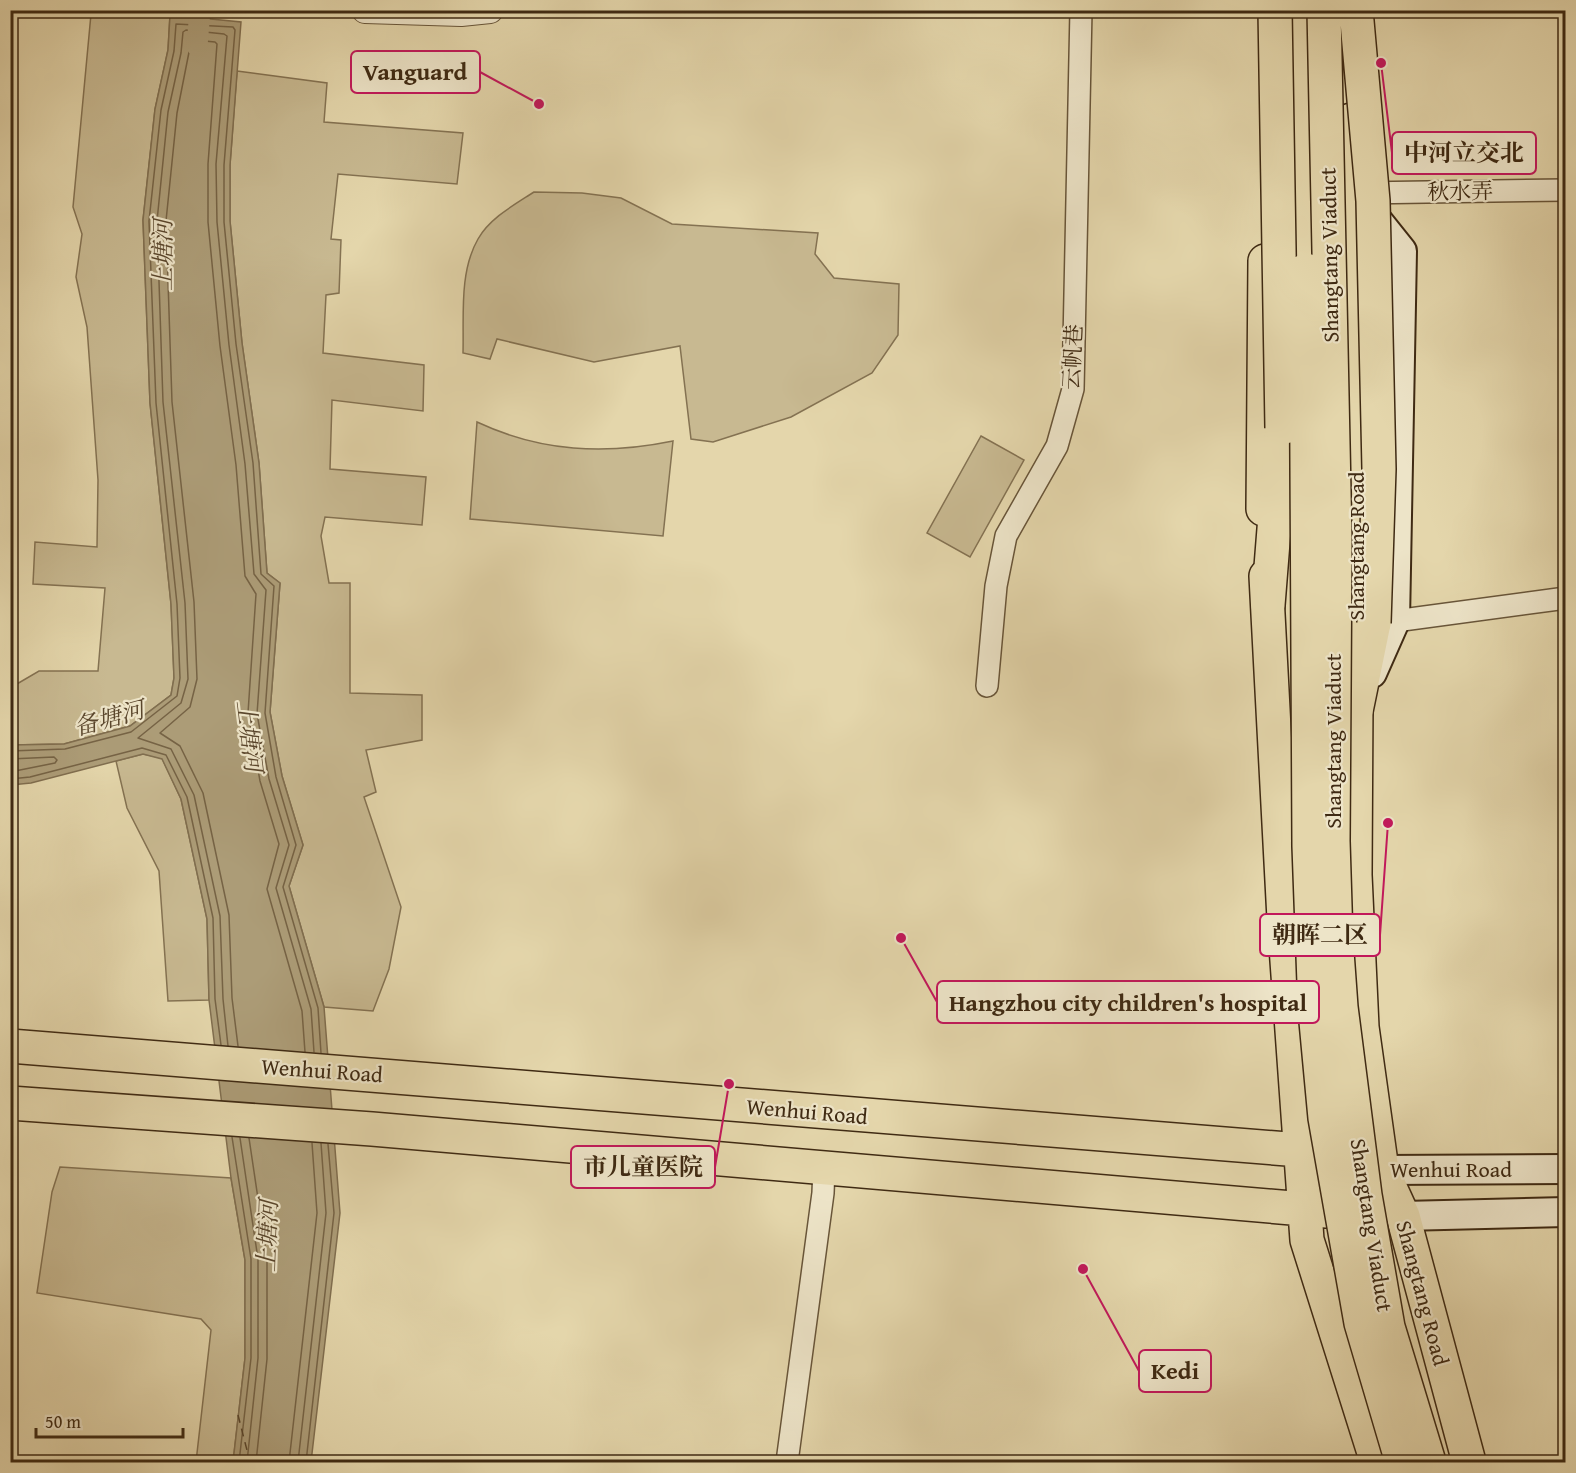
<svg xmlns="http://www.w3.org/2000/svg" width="1576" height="1473" viewBox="0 0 1576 1473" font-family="'Gentium Book Plus','Noto Serif SC',serif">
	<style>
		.green { fill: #c8b991; stroke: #847252; stroke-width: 1.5 }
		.water { fill: #ac9c77; stroke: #806e4f; stroke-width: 1.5 }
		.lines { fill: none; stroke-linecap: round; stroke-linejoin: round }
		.shore { stroke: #766345; stroke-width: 1.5 }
		.canal { stroke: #ac9c77; stroke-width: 21 }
		.ferry { stroke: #5a462c; stroke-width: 1.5; stroke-dasharray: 8 6; stroke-linecap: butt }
		.minor-casing { stroke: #685539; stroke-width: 24 }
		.tertiary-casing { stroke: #685539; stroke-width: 28 }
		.secondary-casing { stroke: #3f2a13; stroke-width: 32 }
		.primary-casing { stroke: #3f2a13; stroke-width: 36 }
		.trunk-casing { stroke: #3f2a13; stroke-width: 36 }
		.minor { stroke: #ede4c8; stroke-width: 21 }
		.tertiary { stroke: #ede4c8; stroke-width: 26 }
		.secondary { stroke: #ede4c8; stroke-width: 28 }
		.primary { stroke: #e4d6ab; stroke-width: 33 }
		.trunk { stroke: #e4d6ab; stroke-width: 33 }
		.trunk-bridge-casing { stroke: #3f2a13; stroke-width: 36; stroke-linecap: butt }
		.trunk-bridge { stroke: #e4d6ab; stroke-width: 33 }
		.labels { text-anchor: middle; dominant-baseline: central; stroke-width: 4.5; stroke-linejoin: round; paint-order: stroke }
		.street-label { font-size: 22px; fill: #3f2a13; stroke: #ede4c8 }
		.water-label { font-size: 24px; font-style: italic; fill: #5a462c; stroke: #ede4c8 }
		.leader { fill: none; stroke: #c2185b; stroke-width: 2 }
		.callout-dot { fill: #c2185b; stroke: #ede4c8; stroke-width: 2 }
		.callout { fill: #ede4c8; stroke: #c2185b; stroke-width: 2 }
		.callout-label { font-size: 24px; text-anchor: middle; font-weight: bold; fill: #3f2a13 }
	</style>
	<rect width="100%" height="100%" fill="#e4d6ab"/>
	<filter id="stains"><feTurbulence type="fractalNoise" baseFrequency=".00333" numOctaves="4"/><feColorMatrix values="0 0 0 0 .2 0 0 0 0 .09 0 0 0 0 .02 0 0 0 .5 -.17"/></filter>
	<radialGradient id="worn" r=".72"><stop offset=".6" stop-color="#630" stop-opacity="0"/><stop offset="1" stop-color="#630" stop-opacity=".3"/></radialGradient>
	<path class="green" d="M 91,14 L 170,15 L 168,50 L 155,109 L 143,220 L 150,403 L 171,604 L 174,678 L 171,695 L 130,726 L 64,744 L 11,745 L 10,688 L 39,671 L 98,671 L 105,588 L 33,584 L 35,542 L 97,547 L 98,480 L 87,327 L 76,277 L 82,234 L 73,207 Z
		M 237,71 L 327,83 L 324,122 L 463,133 L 457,184 L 338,174 L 331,239 L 341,240 L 339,293 L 326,295 L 323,353 L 424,365 L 423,411 L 332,400 L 330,469 L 426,477 L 422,525 L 325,517 L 321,536 L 329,583 L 350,583 L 350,693 L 422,695 L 422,740 L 366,750 L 376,792 L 364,797 L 401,907 L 389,969 L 373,1011 L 324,1007 L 289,886 L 303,845 L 282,776 L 270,712 L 280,583 L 267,573 L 259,463 L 242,343 L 230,221 L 230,165 Z
		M 534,192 L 582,193 L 621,198 L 672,224 L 818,233 L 815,254 L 834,278 L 899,284 L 898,335 L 872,373 L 791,417 L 713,442 L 691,439 L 680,346 L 594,362 L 497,339 L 490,359 L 463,353 C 464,316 459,272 478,239 C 490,218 514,205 534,192 Z
		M 477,422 C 541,452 605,455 673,441 L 663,536 L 470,519 Z
		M 981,436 L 1024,460 L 970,557 L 927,533 Z
		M 143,754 L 162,758 L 181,799 L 207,919 L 209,1000 L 168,1001 L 159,871 L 127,808 L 116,761 Z
		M 60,1167 L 231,1178 L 245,1260 L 245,1358 L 233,1462 L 196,1462 L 211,1330 L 201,1319 L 37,1293 L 52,1192 Z"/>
	<path class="water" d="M 170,15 L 241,22 L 230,165 L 230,221 L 242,343 L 259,463 L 267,573 L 280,583 L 270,712 L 282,776 L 303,845 L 289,886 L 324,1007 L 340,1213 L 311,1462 L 233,1462 L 245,1358 L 245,1260 L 231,1178 L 209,1000 L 207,919 L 181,799 L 162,759 L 143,754 L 31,783 L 11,785 L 10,745 L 64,744 L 130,726 L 171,695 L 174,678 L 171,604 L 150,403 L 143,220 L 155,109 L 168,50 Z"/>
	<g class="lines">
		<path class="shore" d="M 10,751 L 65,749 L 131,732 L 177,696 L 180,678 L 177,604 L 156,403 L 149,221 L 161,110 L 174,51 L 176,24 L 233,27 L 235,30 L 224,165 L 224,222 L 236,344 L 253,463 L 261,574 L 274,586 L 265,713 L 276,777 L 296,845 L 283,887 L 318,1008 L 321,1053
			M 10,759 L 54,757 L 57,760 L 55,763 L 10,772
			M 10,779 L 30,777 L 142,748 L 166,755 L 187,797 L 213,918 L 215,999 L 221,1045
			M 228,1046 L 223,999 L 220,916 L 194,795 L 171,749 L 138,738 L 181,703 L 188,679 L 185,603 L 163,402 L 157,221 L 168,112 L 181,53 L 183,32 L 186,30 L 224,34 L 227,36 L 216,164 L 217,222 L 229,345 L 245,464 L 254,574 L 266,590 L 257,714 L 269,779 L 289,845 L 276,888 L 311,1009 L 314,1052
			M 238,1046 L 232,998 L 229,915 L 203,793 L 180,746 L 160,733 L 190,707 L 197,679 L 194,602 L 172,402 L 166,221 L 177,113 L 191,42 L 194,40 L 215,42 L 217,44 L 208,164 L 208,222 L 220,346 L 236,465 L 245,576 L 256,594 L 248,713 L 260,781 L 279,844 L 267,889 L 302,1011 L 305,1052
			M 232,1137 L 251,1259 L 251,1358 L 239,1462
			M 240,1138 L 258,1259 L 258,1358 L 247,1462
			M 249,1138 L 267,1259 L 267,1359 L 256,1462
			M 289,1462 L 317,1213 L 312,1143
			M 298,1462 L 326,1213 L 321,1143
			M 306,1462 L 334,1213 L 328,1144"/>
		<path class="canal" d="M 197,46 L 200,10"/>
		<path class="ferry" d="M 238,1415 L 250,1462"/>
		<g class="minor-casing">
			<path id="minor" d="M 1361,193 L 1566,190
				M 1395,621 L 1566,598
				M 987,686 L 996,586 L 1006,536 L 1057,446 L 1073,389 L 1081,10
				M 787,1462 L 823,1193 L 824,1168"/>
		</g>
		<g class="tertiary-casing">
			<path id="tertiary" d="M 365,10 L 461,13 L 490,10"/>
		</g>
		<g class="secondary-casing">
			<path id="secondary" d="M 1366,206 L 1402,251 L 1395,621 L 1372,673
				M 1382,1170 L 1566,1169
				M 1403,1216 L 1566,1212"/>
		</g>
		<g class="primary-casing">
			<path id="primary" d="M 1351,120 L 1358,355 L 1355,875 L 1362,1027 L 1382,1170 L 1403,1216 L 1469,1462
				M 1263,509 L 1265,261
				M 1266,576 L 1284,919 L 1307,1240 L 1377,1462
				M 10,1046 L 1300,1150 L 1322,1155
				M 10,1103 L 372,1129 L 1327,1211"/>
		</g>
		<g class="trunk-casing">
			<path id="trunk" d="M 1268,605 L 1282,428
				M 1356,711 L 1374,623"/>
		</g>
		<use href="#minor" class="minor"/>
		<use href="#tertiary" class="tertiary"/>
		<use href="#secondary" class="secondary"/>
		<use href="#primary" class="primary"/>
		<use href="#trunk" class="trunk"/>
		<g class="trunk-bridge-casing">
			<path id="trunk-bridge" d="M 1275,10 L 1282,428
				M 1324,10 L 1335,540 L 1333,841 L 1336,938 L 1341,1007 L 1365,1195 L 1388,1327 L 1429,1462
				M 1356,10 L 1373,201 L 1379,469 L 1374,623
				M 1306,270 L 1309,846 L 1315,1011 L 1325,1118 L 1361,1323 L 1402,1462"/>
		</g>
		<use href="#trunk-bridge" class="trunk-bridge"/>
	</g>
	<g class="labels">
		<g class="street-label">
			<text transform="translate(1460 191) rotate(-1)">秋水弄</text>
			<text transform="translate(1329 255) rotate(-91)">Shangtang Viaduct</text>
			<text transform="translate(1072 357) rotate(-87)">云帆巷</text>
			<text transform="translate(1356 546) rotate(-90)">Shangtang Road</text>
			<text transform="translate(1333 741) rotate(-90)">Shangtang Viaduct</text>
			<text transform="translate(322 1070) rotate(4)">Wenhui Road</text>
			<text transform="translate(807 1111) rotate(5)">Wenhui Road</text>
			<text x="1451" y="1169">Wenhui Road</text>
			<text transform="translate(1372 1225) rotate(81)">Shangtang Viaduct</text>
			<text transform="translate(1423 1293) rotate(75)">Shangtang Road</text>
		</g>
		<g class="water-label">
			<text transform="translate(162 255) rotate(-90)">上塘河</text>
			<text transform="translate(109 718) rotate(-15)">备塘河</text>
			<text transform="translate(250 736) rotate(83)">上塘河</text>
			<text transform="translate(267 1236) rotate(-88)">上塘河</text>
		</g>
	</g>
	<path class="leader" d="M539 104L480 72M1381 63L1392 153M1388 823L1380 935M901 938L937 1002M729 1084L715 1167M1083 1269L1139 1371"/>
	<g class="callout-dot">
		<circle cx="539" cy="104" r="6"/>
		<circle cx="1381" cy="63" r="6"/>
		<circle cx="1388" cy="823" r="6"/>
		<circle cx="901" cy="938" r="6"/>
		<circle cx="729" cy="1084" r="6"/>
		<circle cx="1083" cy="1269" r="6"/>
	</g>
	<g class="callout">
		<rect x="351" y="51" width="129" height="42" rx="6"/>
		<rect x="1392" y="132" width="144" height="42" rx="6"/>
		<rect x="1260" y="914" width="120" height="42" rx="6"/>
		<rect x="937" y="981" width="382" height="42" rx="6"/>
		<rect x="571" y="1146" width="144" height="42" rx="6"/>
		<rect x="1139" y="1350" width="72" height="42" rx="6"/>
	</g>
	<g class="callout-label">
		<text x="415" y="80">Vanguard</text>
		<text x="1464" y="161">中河立交北</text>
		<text x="1320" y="943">朝晖二区</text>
		<text x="1128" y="1011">Hangzhou city children's hospital</text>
		<text x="643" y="1175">市儿童医院</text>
		<text x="1175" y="1379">Kedi</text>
	</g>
	<rect width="1576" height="1473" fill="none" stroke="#e4d6ab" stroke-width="36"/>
	<rect x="12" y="12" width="1552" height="1449" fill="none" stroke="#3f2a13" stroke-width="3"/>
	<rect x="18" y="18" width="1540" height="1437" fill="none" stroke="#3f2a13" stroke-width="1.5"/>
	<path d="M36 1428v9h147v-9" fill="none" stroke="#3f2a13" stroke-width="3"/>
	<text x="45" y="1428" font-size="18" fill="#3f2a13" stroke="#ede4c8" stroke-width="4.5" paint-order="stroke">50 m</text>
	<rect width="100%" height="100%" filter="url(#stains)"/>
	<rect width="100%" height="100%" fill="url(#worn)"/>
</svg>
